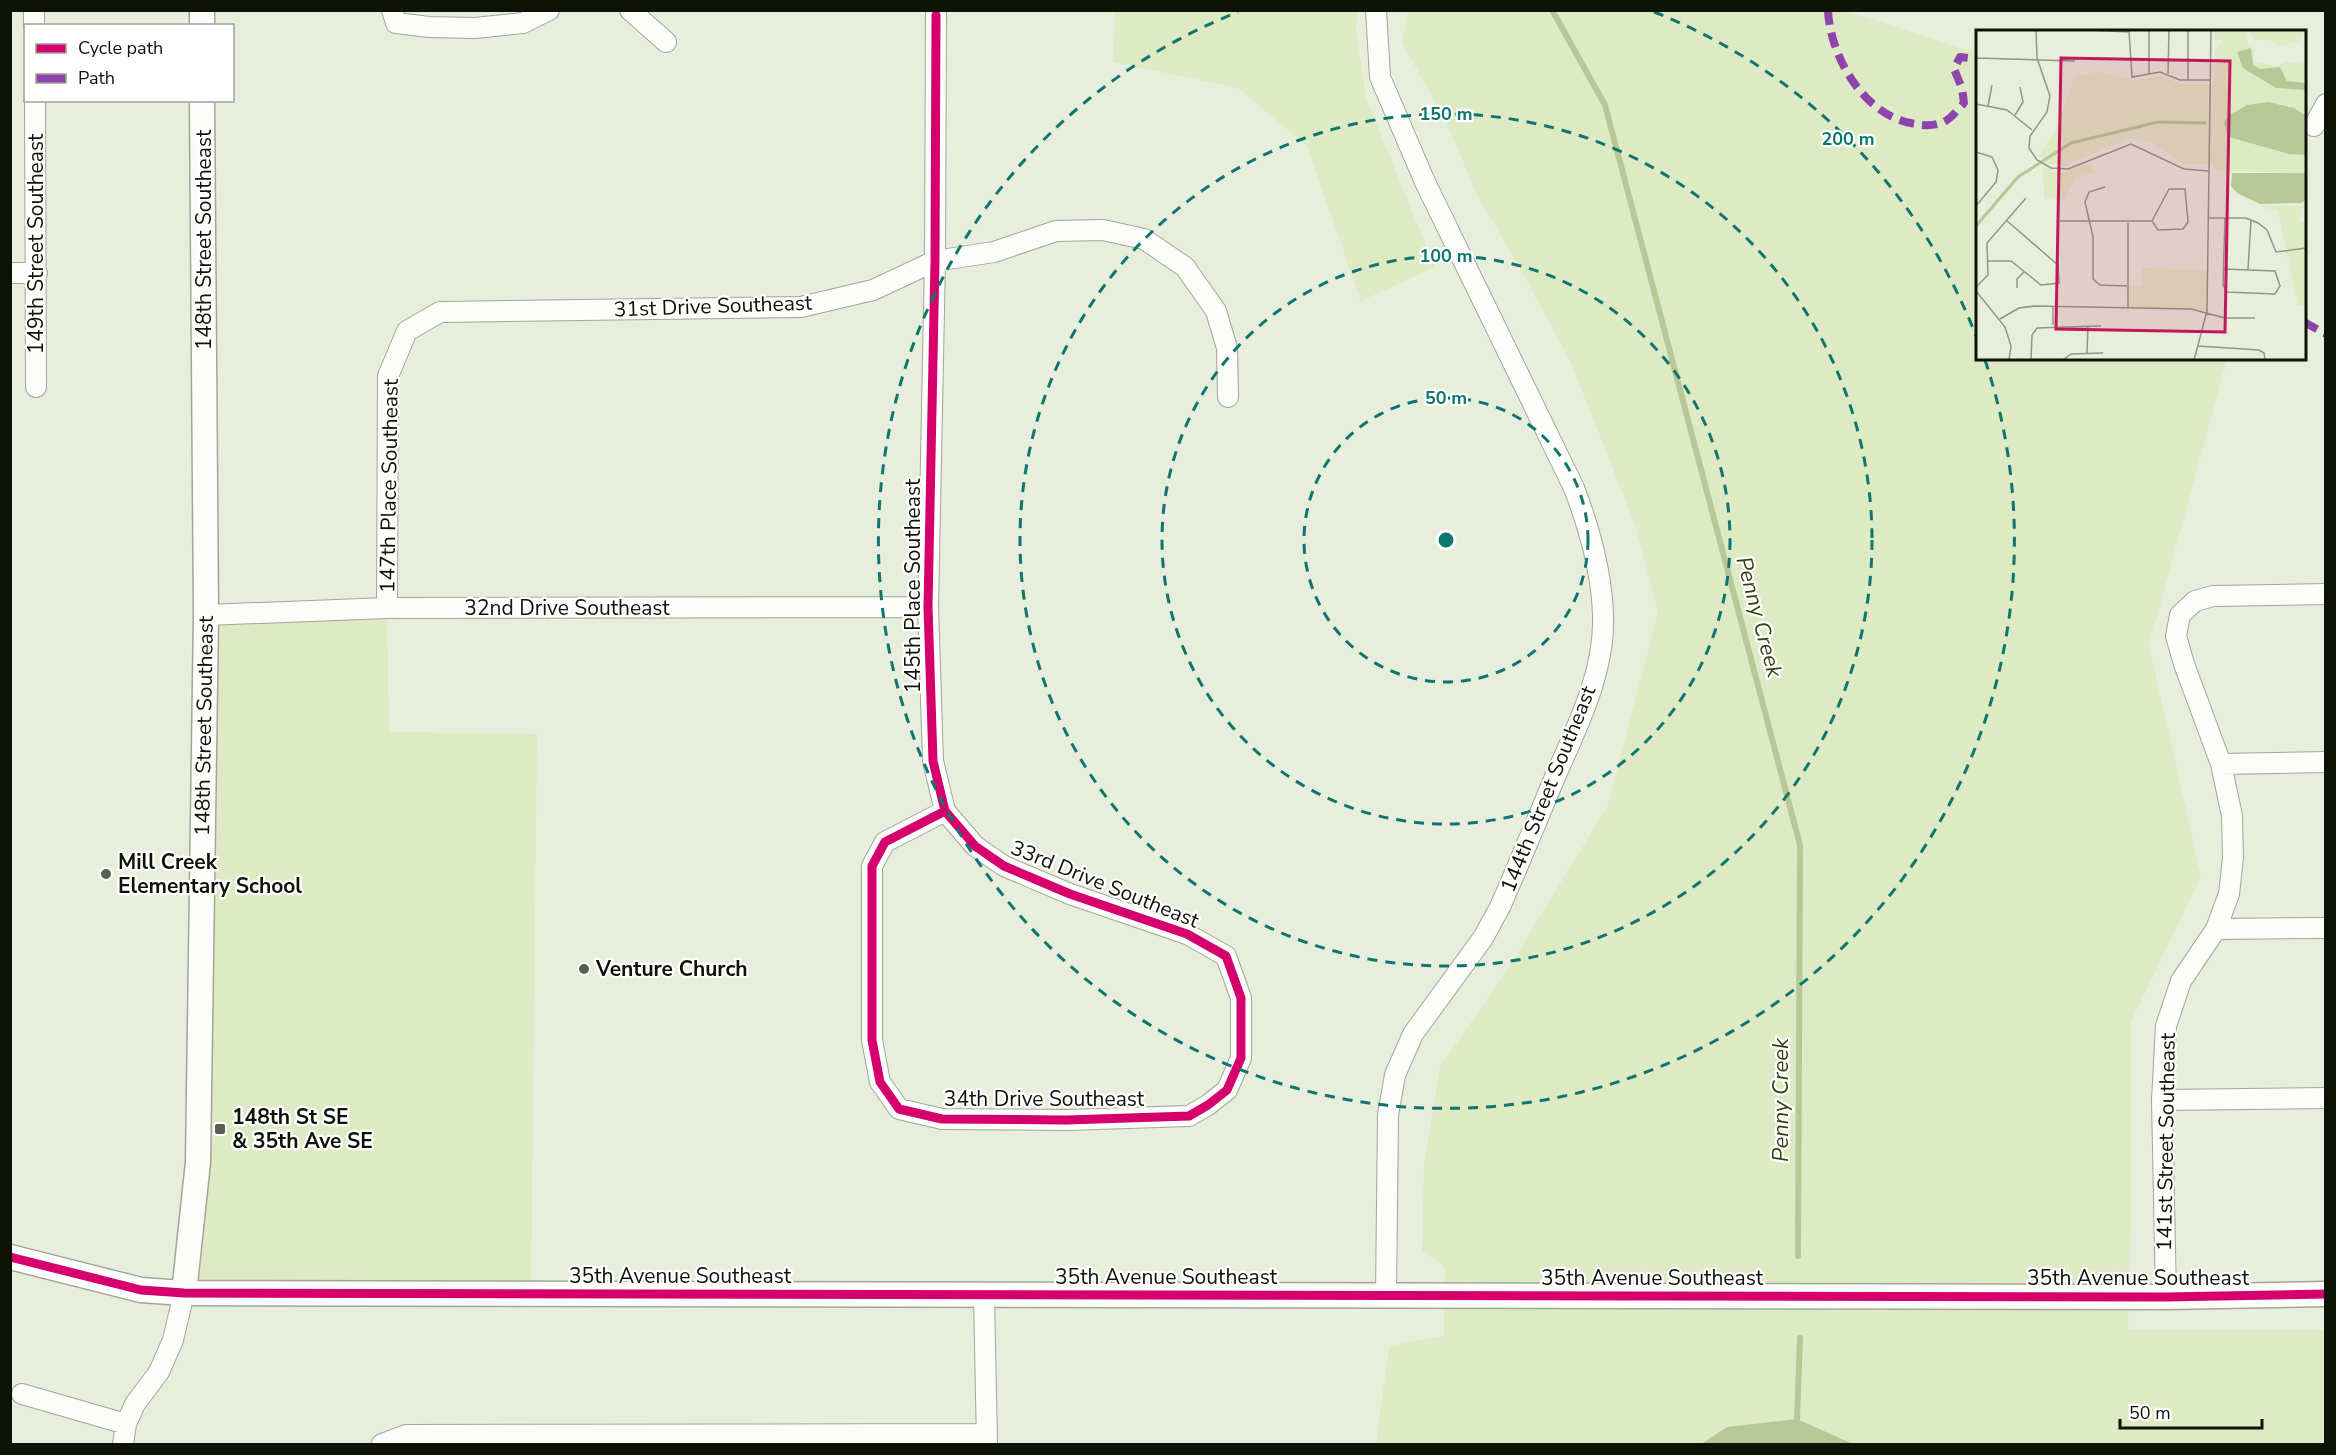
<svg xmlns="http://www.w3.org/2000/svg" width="2336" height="1455" viewBox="0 0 2336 1455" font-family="'Nunito Sans',sans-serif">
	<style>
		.green { fill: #deeac4 }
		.water { fill: #b7c796 }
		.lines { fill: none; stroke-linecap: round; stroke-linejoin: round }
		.stream { stroke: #b7c796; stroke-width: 6 }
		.minor-casing { stroke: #a2a699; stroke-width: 22 }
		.tertiary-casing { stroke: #a2a699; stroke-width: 27 }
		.minor { stroke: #fcfcfa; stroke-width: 20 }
		.tertiary { stroke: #fcfcfa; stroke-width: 24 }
		.quiet { stroke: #8e44ad; stroke-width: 8; stroke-dasharray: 15 8; stroke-linecap: butt }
		.cycleway-casing { stroke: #fff; stroke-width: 13 }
		.cycleway { stroke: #d6006c; stroke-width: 9 }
		.ring { fill: none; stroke: #0f766e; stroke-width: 3; stroke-dasharray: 10 8 }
		.poi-dot { fill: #5a5f52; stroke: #fff; stroke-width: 2 }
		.labels { text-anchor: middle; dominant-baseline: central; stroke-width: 4.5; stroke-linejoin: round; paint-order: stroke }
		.street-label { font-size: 21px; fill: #0e1207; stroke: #fff }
		.poi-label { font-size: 21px; font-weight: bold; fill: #0e1207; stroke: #fff; text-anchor: start }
		.water-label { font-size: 22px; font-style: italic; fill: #333f11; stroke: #fff }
		.inset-river { fill: none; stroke: #b7c796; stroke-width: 3 }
		.inset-road { fill: none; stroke: #919687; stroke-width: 1.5 }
		.view { fill: #c2185b; fill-opacity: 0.15; stroke: #c2185b; stroke-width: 3 }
		.inset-edge { fill: none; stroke: #0e1207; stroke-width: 3 }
		.centre { fill: #0f766e; stroke: #fff; stroke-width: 3 }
		.ring-label { font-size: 18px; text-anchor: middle; font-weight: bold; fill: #0f766e; stroke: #fff; stroke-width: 4.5; stroke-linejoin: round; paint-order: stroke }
	</style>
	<rect width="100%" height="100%" fill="#e8eedc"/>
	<path class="green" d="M 1115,11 L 1357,11 L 1356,31 L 1366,98 L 1435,267 L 1361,301 L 1307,146 L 1238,88 L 1113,62 Z
		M 1409,11 L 1846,11 L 1977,53 L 1978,358 L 2227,359 L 2149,646 L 2201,876 L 2131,1022 L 2131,1224 L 2128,1330 L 2325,1330 L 2325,1444 L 1853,1444 L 1797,1419 L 1727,1427 L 1701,1444 L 1376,1444 L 1389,1346 L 1444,1336 L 1445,1267 L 1422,1251 L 1424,1165 L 1440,1067 L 1508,969 L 1608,805 L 1658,613 L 1636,527 L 1571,363 L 1524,275 L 1477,195 L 1445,119 L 1402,43 Z
		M 387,608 L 389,732 L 537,734 L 531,1294 L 184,1293 L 206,615 Z"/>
	<path class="water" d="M 1797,1419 L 1853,1444 L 1701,1444 L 1727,1427 Z"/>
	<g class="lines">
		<path class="stream" d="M 1552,10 L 1605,105 L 1800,845 L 1798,1256
			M 1797,1419 L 1800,1338"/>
		<g class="minor-casing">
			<path id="minor" d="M 34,10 L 34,26
				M 392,10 L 396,23 L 429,27 L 475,28 L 523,23 L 549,10
				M 630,10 L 666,42
				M 1376,10 L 1380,77 L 1425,182 L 1574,488 C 1590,530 1602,572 1603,616 C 1605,672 1577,727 1555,777 C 1537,820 1519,864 1500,907 L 1483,938 L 1413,1034 L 1395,1075 L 1388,1115 L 1386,1296
				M 936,15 L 935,261 L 928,607 L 933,761 L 945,811 L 885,842 L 872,866 L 872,1040 L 880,1082 L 899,1109 L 942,1119 L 1067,1120 L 1189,1116 L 1208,1105 L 1227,1090 L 1241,1058 L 1241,998 L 1226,956 L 1187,934 L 1070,894 L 1004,866 L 975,846 L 945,811
				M 35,100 L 36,387
				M 2314,126 L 2326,104
				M 10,273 L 37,273
				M 387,608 L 388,376 L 407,331 L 440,312 L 801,307 L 873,290 L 935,261 L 994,252 L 1056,231 L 1103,230 L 1144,239 L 1185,267 L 1216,311 L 1227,348 L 1228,397
				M 206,615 L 387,608 L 928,607
				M 2221,764 L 2326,762
				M 2216,929 L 2326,928
				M 2162,1100 L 2326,1098
				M 984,1295 L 987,1444
				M 2166,1297 L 2162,1100 L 2166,1026 L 2181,981 L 2216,929 L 2229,894 L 2233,858 L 2232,816 L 2221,764 L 2184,664 L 2176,636 L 2180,615 L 2195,601 L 2213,596 L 2326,594
				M 22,1394 L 126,1424
				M 123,1444 L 126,1424 L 135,1404 L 159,1372 L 173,1340 L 184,1293
				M 382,1444 L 406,1435 L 987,1434"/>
		</g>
		<g class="tertiary-casing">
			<path id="tertiary" d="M 202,10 L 202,26
				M 10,1257 L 141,1290 L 184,1293 L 2166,1297 L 2326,1294
				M 184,1293 L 198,1162 L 206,615 L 202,100"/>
		</g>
		<use href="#minor" class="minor"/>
		<use href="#tertiary" class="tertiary"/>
		<path class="quiet" d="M 1828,10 C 1830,57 1865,118 1916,124 C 1926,126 1938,126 1947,120 C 1953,116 1959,108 1964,103 L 1962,88 L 1954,69 L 1960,57 L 1978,59
			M 2304,322 L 2326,334"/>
		<g class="cycleway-casing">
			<path id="cycleway" d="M 936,15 L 935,261 L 928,607 L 933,761 L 945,811 L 885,842 L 872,866 L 872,1040 L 880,1082 L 899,1109 L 942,1119 L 1067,1120 L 1189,1116 L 1208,1105 L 1227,1090 L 1241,1058 L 1241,998 L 1226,956 L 1187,934 L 1070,894 L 1004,866 L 975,846 L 945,811
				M 10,1257 L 141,1290 L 184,1293 L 2166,1297 L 2326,1294"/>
		</g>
		<use href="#cycleway" class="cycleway"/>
	</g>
	<g class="ring">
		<circle cx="1446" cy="540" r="142"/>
		<circle cx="1446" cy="540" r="284"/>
		<circle cx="1446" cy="540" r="426"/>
		<path d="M1654 12A568 568 0 0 1 1976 336M1985 360A568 568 0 1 1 1238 12"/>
	</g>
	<g class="poi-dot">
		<circle cx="106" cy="874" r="6"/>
		<circle cx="584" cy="969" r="6"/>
		<rect x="214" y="1123" width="12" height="12" rx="3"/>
	</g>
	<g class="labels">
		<g class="street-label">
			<text transform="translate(204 240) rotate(-90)">148th Street Southeast</text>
			<text transform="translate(36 244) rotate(-90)">149th Street Southeast</text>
			<text transform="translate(713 306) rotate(-2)">31st Drive Southeast</text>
			<text transform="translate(389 486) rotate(-89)">147th Place Southeast</text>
			<text transform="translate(913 586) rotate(-90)">145th Place Southeast</text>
			<text x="567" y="608">32nd Drive Southeast</text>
			<text transform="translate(204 726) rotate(-89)">148th Street Southeast</text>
			<text transform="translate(1548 789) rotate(-68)">144th Street Southeast</text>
			<text transform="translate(1105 884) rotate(22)">33rd Drive Southeast</text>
			<text x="1044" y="1099">34th Drive Southeast</text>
			<text transform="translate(2166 1142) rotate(-89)">141st Street Southeast</text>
			<text x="680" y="1276">35th Avenue Southeast</text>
			<text x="1166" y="1277">35th Avenue Southeast</text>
			<text x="1652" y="1278">35th Avenue Southeast</text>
			<text x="2138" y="1278">35th Avenue Southeast</text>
		</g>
		<g class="poi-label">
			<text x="118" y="862">Mill Creek<tspan x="118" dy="24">Elementary School</tspan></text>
			<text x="596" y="969">Venture Church</text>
			<text x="232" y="1117">148th St SE<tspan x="232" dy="24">&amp; 35th Ave SE</tspan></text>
		</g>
		<g class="water-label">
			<text transform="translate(1759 617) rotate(75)">Penny Creek</text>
			<text transform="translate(1781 1100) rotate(-90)">Penny Creek</text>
		</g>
	</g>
	<g transform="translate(1976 30)">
		<rect width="330" height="330" fill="#e8eedc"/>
		<path d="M 239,0 L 271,0 L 272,16 L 279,19 L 278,32 L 300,36 L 312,32 L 330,34 L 330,86 L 302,74 L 271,75 L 253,107 L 313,124 L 330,125 L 330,143 L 239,141 L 238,134 L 207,134 L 177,114 L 155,108 L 88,136 L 72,133 L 64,126 L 80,99 L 98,47 L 123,41 L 159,51 L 186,45 L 203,54 L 238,55 L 239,20 L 246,10 L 239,9 ZM 274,0 L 328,0 L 323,11 L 305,16 L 294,10 L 277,10 ZM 114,133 L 118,142 L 100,148 L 89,170 L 68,169 L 67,137 L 86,142 ZM 281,176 L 330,176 L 325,180 L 324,192 L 330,193 L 330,275 L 322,275 L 302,181 ZM 166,238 L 231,240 L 231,281 L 152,277 L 151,256 L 166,256 Z" fill="#deeac4"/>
		<path d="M 275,18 L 277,35 L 284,39 L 304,37 L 311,51 L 330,53 L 330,60 L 300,58 L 267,38 L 261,22 ZM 292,72 L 318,78 L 330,86 L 330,125 L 313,124 L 253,107 L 248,93 L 252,86 L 271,75 ZM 256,143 L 330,143 L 330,170 L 325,173 L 284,174 L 261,163 L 255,156 Z" fill="#b7c796"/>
		<path class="inset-river" d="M 0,196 L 42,147 L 95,113 L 182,92 L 230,93"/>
		<path class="inset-road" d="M 60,0 L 61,28 L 74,66 L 71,82 L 54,106 L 53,118 L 61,130 L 75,138 L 92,139 L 155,114 L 208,139 L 233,141M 113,0 L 153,2M 153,0 L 156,47 L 184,42 L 204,50 L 235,50M 0,28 L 99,31M 173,43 L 173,0M 192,44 L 193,0M 212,50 L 212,0M 0,74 L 31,80 L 56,100M 12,76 L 16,55M 39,85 L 47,72 L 44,57M 0,122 L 16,127 L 22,140 L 20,152 L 0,176M 129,157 L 113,162 L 109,172 L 117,207 L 117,249 L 124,255 L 151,256M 233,188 L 270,188 L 282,193 L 291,200 L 300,222 L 330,218M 84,191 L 176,191 L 182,200 L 207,199 L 212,192 L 209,159 L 193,159 L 176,191M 11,231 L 35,231 L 65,255 L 83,253 L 82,235 L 30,190M 248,239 L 299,241 L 304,256 L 299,264 L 251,262 L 247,255 L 249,188M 272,239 L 275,190M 0,257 L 12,245 L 11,213 L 50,168M 41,258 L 41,249 L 48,242M 0,261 L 29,297 L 35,316 L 33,330M 77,276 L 77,295M 152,277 L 152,193M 24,289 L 43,278 L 59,276 L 215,279 L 249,288 L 279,288M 222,316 L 283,320 L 288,323 L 289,330M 111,323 L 112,296M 55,330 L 56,305 L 61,298 L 125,296M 87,330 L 95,324 L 127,323M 218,330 L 231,281 L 235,0"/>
		<path class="view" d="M 85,28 L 254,31 L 249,302 L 80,299 Z"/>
		<rect width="330" height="330" class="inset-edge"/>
	</g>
	<circle cx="1446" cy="540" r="9" class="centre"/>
	<g class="ring-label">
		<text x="1446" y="120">150 m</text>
		<text x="1848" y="145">200 m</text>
		<text x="1446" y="262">100 m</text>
		<text x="1446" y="404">50 m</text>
	</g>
	<rect width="2336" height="1455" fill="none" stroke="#0e1207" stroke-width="24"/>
	<rect x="24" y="24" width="210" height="78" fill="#ffffff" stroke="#9fa09c" stroke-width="1.5"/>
	<rect x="36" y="44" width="30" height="9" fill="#d6006c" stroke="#9fa09c" stroke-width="1.5"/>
	<text x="78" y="54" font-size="18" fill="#0e1207">Cycle path</text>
	<rect x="36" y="74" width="30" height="9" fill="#8e44ad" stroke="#9fa09c" stroke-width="1.5"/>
	<text x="78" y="84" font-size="18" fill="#0e1207">Path</text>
	<path d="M2120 1419v9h142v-9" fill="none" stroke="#0e1207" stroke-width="3"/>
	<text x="2129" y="1419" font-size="18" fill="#0e1207" stroke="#ffffff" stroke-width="4.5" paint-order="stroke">50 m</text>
</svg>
